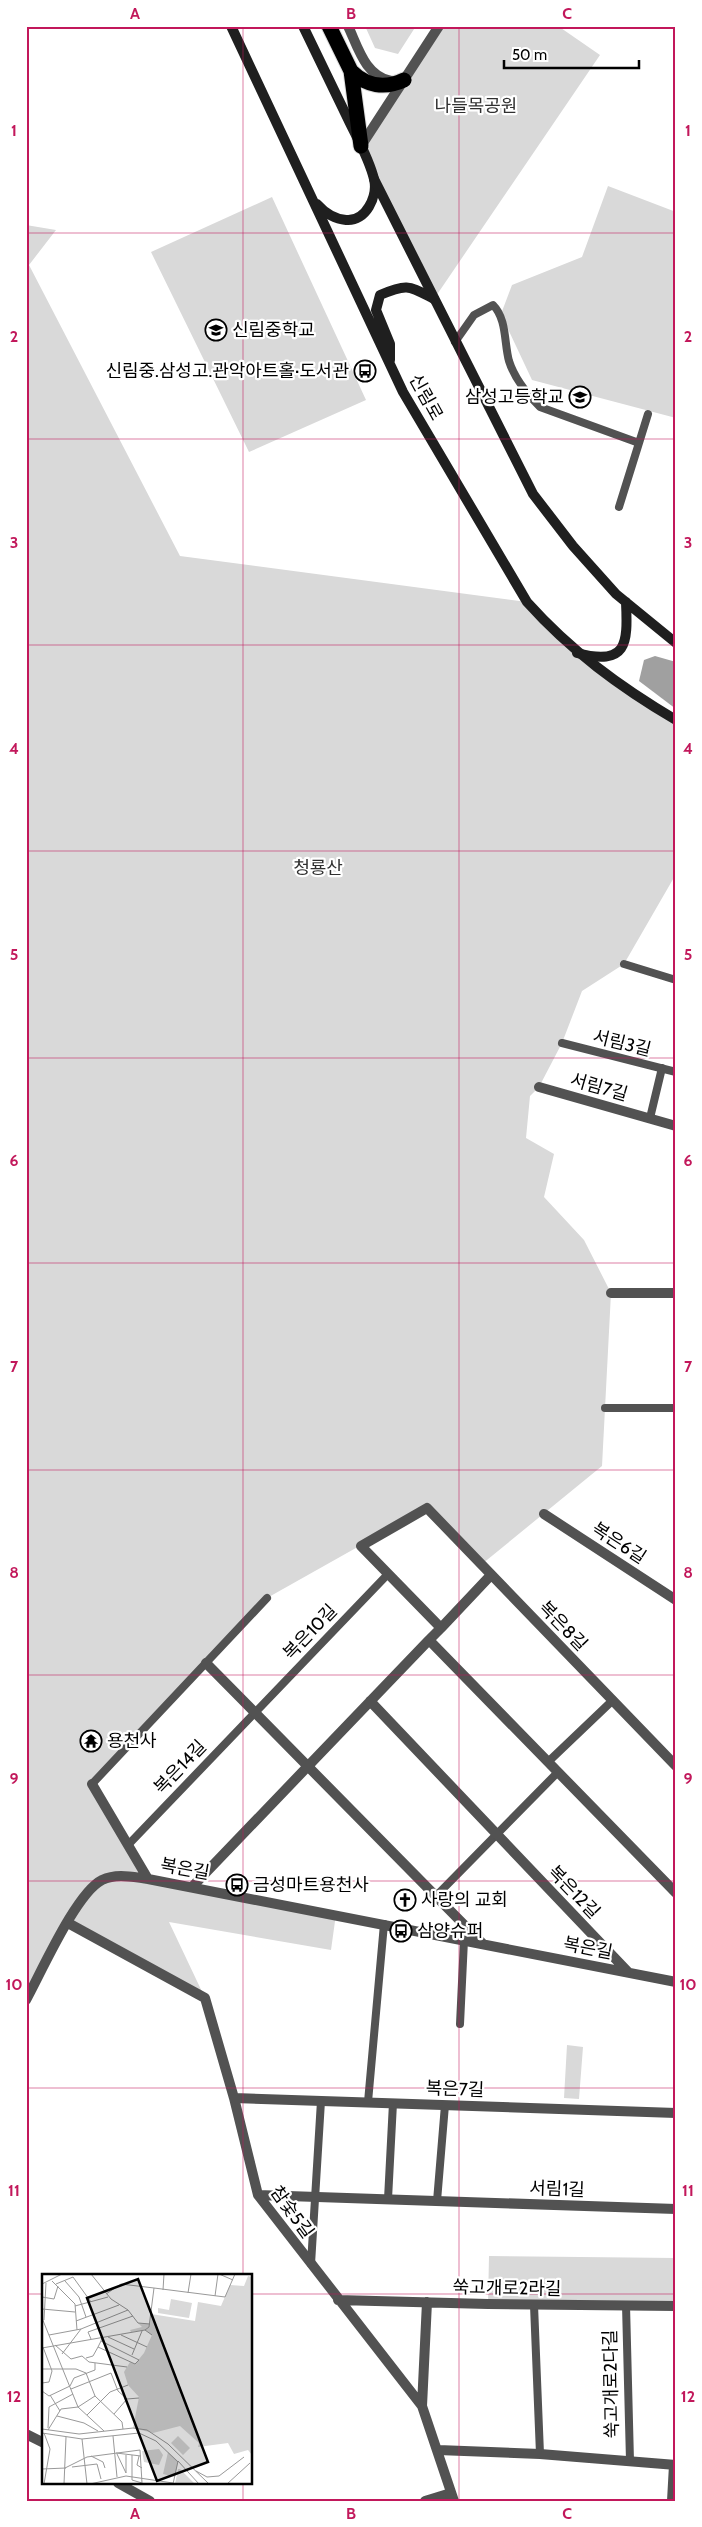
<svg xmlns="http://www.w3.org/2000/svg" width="702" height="2527" viewBox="0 0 702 2527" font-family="Cabin,'Noto Sans KR',sans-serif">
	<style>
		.green { fill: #d9d9d9 }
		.water { fill: #a0a0a0 }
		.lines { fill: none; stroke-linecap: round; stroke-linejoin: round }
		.highway-casing { stroke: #dbdbdb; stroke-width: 17 }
		.lane { stroke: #525252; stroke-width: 8 }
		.street { stroke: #525252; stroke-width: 10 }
		.secondary { stroke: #1f1f1f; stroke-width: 10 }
		.highway { stroke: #000; stroke-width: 15 }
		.secondary-bridge { stroke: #1f1f1f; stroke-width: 10 }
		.grid { fill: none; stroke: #c2185b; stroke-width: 1; stroke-opacity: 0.55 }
		.labels { text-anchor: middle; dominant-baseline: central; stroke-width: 4.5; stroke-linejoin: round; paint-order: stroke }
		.park-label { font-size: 18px; fill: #303030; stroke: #fff }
		.poi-label { font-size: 18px; fill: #000; stroke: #fff; text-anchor: start }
		.street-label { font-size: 18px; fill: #000; stroke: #fff }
		.inset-road { fill: none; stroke: #999; stroke-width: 1 }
		.view { fill: #000; fill-opacity: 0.15; stroke: #000; stroke-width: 2.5 }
		.inset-edge { fill: none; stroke: #000; stroke-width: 2.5 }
		.neatline { fill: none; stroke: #c2185b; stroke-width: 2 }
		.grid-label { font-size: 16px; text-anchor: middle; font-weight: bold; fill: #c2185b }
	</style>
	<rect width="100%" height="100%" fill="#fff"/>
	<path class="green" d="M 365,26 L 416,26 L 398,54 L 375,48 Z
		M 439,26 L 558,26 L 600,55 L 434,299 L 361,146 Z
		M 608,186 L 676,212 L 676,418 L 532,380 L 501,314 L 512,285 L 582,257 Z
		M 272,197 L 366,400 L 249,452 L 151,252 Z
		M 26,225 L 56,230 L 29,265 L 180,556 L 527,602 L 554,632 L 676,720 L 676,874 L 624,964 L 582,991 L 562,1043 L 539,1087 L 530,1096 L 526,1138 L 554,1154 L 544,1197 L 584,1240 L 611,1293 L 602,1466 L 482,1564 L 427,1508 L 267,1598 L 92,1784 L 148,1879 L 336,1914 L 331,1950 L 169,1922 L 205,1998 L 68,1923 L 26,2000 Z
		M 567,2045 L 583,2047 L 579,2099 L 564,2098 Z
		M 489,2256 L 676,2258 L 676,2306 L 488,2304 Z"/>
	<path class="water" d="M 655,656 L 676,662 L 676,709 L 639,681 L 644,660 Z"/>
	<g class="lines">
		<g class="highway-casing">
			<path id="highway" d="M 329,26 L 351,71 L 361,146
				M 351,71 C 366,86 385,89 404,80"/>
		</g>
		<path class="lane" d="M 455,342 L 474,315 L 493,305 C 507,319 504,343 509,361 C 514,377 528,395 540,407 L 639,443 L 619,507
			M 639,443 L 648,414
			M 624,964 L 676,980
			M 562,1043 L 676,1072
			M 650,1118 L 662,1068
			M 605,1408 L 676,1408
			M 548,1762 L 613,1700
			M 92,1784 L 267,1598
			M 128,1845 L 388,1574
			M 436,1896 L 558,1772
			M 460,2024 L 464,1940
			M 368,2102 L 384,1924
			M 388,2199 L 393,2103
			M 437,2201 L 445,2105
			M 311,2264 L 321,2101
			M 534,2305 L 540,2454
			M 626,2305 L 630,2461"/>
		<path class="street" d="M 348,26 C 358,47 365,76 391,81
			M 361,146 L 439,26
			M 539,1087 L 676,1126
			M 611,1293 L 676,1293
			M 544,1514 L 676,1600
			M 441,1628 L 491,1575
			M 206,1663 L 483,1944
			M 370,1701 L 628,1972
			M 676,1766 L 427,1508 L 361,1546 L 441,1628 L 429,1640 L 676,1893
			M 92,1784 L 148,1879 L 676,1982
			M 193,1886 L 429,1640
			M 68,1923 L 205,1998 L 234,2098 L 258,2195 L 422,2406 L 454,2501
			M 26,2000 C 41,1973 76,1893 102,1880 C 117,1873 132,1877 148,1879
			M 234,2098 L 676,2113
			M 258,2195 L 676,2209
			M 338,2300 L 488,2304 L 676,2306
			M 422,2406 L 427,2302
			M 26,2434 L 44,2443
			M 438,2450 L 540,2454 L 676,2465
			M 118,2483 L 150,2501
			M 425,2501 L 451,2493
			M 672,2501 L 674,2465"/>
		<path class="secondary" d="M 231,26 L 403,392 L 527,602 C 571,651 620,687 676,720
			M 303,26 C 318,57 333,88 348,119 C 357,138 369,158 374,179 C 378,196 366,222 346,220 C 334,219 325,213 317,204
			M 390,360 L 390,344 L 376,310 L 380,295 C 408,283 409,286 434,299"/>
		<use href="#highway" class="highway"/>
		<path class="secondary-bridge" d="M 374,179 L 533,494 L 573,546 L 616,594 L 676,643
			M 577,653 C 627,666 628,645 626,602"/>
	</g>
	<path class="grid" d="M 243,26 L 243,2276M 459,26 L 459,2501M 26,233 L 676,233M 26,439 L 676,439M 26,645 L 676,645M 26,851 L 676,851M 26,1058 L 676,1058M 26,1263 L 676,1263M 26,1470 L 676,1470M 26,1675 L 676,1675M 26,1881 L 676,1881M 26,2088 L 676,2088M 26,2294 L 44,2294M 251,2294 L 676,2294M 243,2483 L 243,2501"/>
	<defs>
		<g id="school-ring" transform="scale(1.125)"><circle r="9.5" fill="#fff" stroke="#000" stroke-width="1.5"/><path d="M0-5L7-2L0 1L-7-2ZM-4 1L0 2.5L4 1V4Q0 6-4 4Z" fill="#000"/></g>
		<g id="bus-ring" transform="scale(1.125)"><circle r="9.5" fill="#fff" stroke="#000" stroke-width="1.5"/><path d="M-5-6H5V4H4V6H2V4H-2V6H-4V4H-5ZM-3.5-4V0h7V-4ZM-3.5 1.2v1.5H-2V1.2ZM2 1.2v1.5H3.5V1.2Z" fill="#000"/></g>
		<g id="temple-ring" transform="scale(1.125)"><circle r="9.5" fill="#fff" stroke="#000" stroke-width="1.5"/><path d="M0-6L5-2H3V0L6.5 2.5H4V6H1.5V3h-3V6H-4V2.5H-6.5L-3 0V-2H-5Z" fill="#000"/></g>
		<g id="church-ring" transform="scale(1.125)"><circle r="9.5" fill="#fff" stroke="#000" stroke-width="1.5"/><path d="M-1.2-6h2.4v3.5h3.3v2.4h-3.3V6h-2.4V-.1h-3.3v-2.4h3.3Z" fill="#000"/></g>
	</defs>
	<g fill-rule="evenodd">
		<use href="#school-ring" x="216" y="330"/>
		<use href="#bus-ring" x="365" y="371"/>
		<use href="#school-ring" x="580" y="397"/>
		<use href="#temple-ring" x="91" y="1741"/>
		<use href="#bus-ring" x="237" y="1885"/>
		<use href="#church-ring" x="405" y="1900"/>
		<use href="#bus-ring" x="401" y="1931"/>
	</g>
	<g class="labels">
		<g class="park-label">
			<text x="476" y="106">나들목공원</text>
			<text x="318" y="868">청룡산</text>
		</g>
		<g class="poi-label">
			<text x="232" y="330">신림중학교</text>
			<text x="349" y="371" text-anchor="end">신림중.삼성고.관악아트홀·도서관</text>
			<text x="564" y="397" text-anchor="end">삼성고등학교</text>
			<text x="107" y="1741">용천사</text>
			<text x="253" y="1885">금성마트용천사</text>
			<text x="421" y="1900">사랑의 교회</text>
			<text x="417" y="1931">삼양슈퍼</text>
		</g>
		<g class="street-label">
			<text transform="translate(426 397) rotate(61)">신림로</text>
			<text transform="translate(622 1043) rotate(14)">서림3길</text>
			<text transform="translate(599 1087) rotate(16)">서림7길</text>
			<text transform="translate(619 1543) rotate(33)">복은6길</text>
			<text transform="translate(563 1626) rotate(46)">복은8길</text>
			<text transform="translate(310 1632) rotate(-46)">복은10길</text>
			<text transform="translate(180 1767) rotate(-46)">복은14길</text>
			<text transform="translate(185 1869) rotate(10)">복은길</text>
			<text transform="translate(574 1892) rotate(46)">복은12길</text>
			<text transform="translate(588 1948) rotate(11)">복은길</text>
			<text transform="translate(455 2089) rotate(2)">복은7길</text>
			<text transform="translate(557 2189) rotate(2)">서림1길</text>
			<text transform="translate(292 2212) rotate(54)">참숯5길</text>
			<text transform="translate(507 2288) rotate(1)">쑥고개로2라길</text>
			<text transform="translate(611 2384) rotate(-91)">쑥고개로2다길</text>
		</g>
	</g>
	<g transform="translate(42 2274)">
		<rect width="210" height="210" fill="#fff"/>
		<path d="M 206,2 L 210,3 L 210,181 L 206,176 L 192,180 L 186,169 L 156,173 L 157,169 L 138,152 L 111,159 L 91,154 L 97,123 L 86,111 L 82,98 L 88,88 L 93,90 L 102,79 L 110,61 L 103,56 L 89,58 L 88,56 L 100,53 L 96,49 L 108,50 L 109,40 L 153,47 L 156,28 L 179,32 L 188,11 L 202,12 ZM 129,25 L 150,29 L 147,44 L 116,39 L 116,34 L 127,36 ZM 136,162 L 148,174 L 141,181 L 129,169 ZM 117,175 L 121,181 L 117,191 L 102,188 L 100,177 ZM 126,178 L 136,187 L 133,203 L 121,200 ZM 136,195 L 138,195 L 153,210 L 133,210 Z" fill="#d9d9d9"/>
		<path class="inset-road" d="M 49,0 L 69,25 L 86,36 L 96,49 L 108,50M 177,0 L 191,6M 10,7 L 33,30 L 35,56M 23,7 L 37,23 L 44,43M 0,10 L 20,0M 14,10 L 31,3 L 49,28M 121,16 L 122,0M 146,19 L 149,0M 64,20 L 79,10 L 112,14M 173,22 L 176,0M 0,23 L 12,25 L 16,12M 33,32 L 66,23M 0,35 L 33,38M 0,44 L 36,133 L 62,157M 2,46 L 4,9M 34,47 L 77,31M 103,56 L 107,53 L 112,14 L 183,23 L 193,0M 7,61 L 39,55 L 86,36M 79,61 L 105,73M 66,63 L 92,75M 49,65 L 46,58 L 91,42M 59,67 L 97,86 L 93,90 L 56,73 L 59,67 L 60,63M 13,71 L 29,85 L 40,82 L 47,88 L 85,93M 0,74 L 103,56 L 110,61M 20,80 L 39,55M 90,81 L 100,57M 44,84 L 51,82 L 56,73M 0,95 L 34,95 L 44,99 L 53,122 L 80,148 L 81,155M 0,109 L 7,108 L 10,97 L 1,73M 29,115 L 69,99 L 76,117 L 85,125 L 97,124M 0,117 L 7,122 L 28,112 L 32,104 L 53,96 L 53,89M 8,121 L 18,137M 72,140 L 85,125M 45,141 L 68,118 L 86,111M 15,142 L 42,149 L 56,157M 6,154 L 7,133 L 31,120M 0,155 L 37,160 L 91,154 L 105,156 L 126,170 L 167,210M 6,156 L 19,135 L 36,133 L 53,122M 0,159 L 40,165 L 97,159 L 114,167 L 136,188M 71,162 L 75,203M 40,165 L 45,210M 74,179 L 99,182M 75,180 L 84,199M 84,181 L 84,199M 49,182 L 61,188 L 63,194M 97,182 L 95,191 L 100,194M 136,187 L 157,210M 30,193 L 55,190 L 59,205M 23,194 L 45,183 L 98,176 L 100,209 L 90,206 L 90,181M 0,195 L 24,194M 154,197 L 165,203 L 177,202 L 202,183M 2,210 L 8,175 L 2,159M 22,210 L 24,163M 48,210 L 84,202 L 131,209M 131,210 L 136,187M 185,210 L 208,189"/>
		<path class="view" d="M 96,5 L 166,188 L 115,207 L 45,24 Z"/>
		<rect width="210" height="210" class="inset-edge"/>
	</g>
	<rect width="702" height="2527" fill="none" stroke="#ffffff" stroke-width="55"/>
	<path d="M504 60v8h135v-8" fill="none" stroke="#000000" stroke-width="2.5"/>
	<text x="512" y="60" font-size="15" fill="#000000" stroke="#ffffff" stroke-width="4" paint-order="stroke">50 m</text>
	<rect x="28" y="28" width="646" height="2472" class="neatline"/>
	<g class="grid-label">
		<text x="135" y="19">A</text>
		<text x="351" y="19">B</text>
		<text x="567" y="19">C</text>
		<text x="14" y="136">1</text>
		<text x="688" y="136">1</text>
		<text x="14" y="342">2</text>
		<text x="688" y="342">2</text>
		<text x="14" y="548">3</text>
		<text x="688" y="548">3</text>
		<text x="14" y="754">4</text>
		<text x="688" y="754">4</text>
		<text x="14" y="960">5</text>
		<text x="688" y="960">5</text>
		<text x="14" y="1166">6</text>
		<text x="688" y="1166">6</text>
		<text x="14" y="1372">7</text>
		<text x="688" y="1372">7</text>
		<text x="14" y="1578">8</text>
		<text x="688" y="1578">8</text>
		<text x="14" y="1784">9</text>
		<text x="688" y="1784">9</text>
		<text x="14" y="1990">10</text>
		<text x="688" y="1990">10</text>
		<text x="14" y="2196">11</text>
		<text x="688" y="2196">11</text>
		<text x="14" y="2402">12</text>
		<text x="688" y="2402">12</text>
		<text x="135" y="2519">A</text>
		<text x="351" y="2519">B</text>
		<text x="567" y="2519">C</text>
	</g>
</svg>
